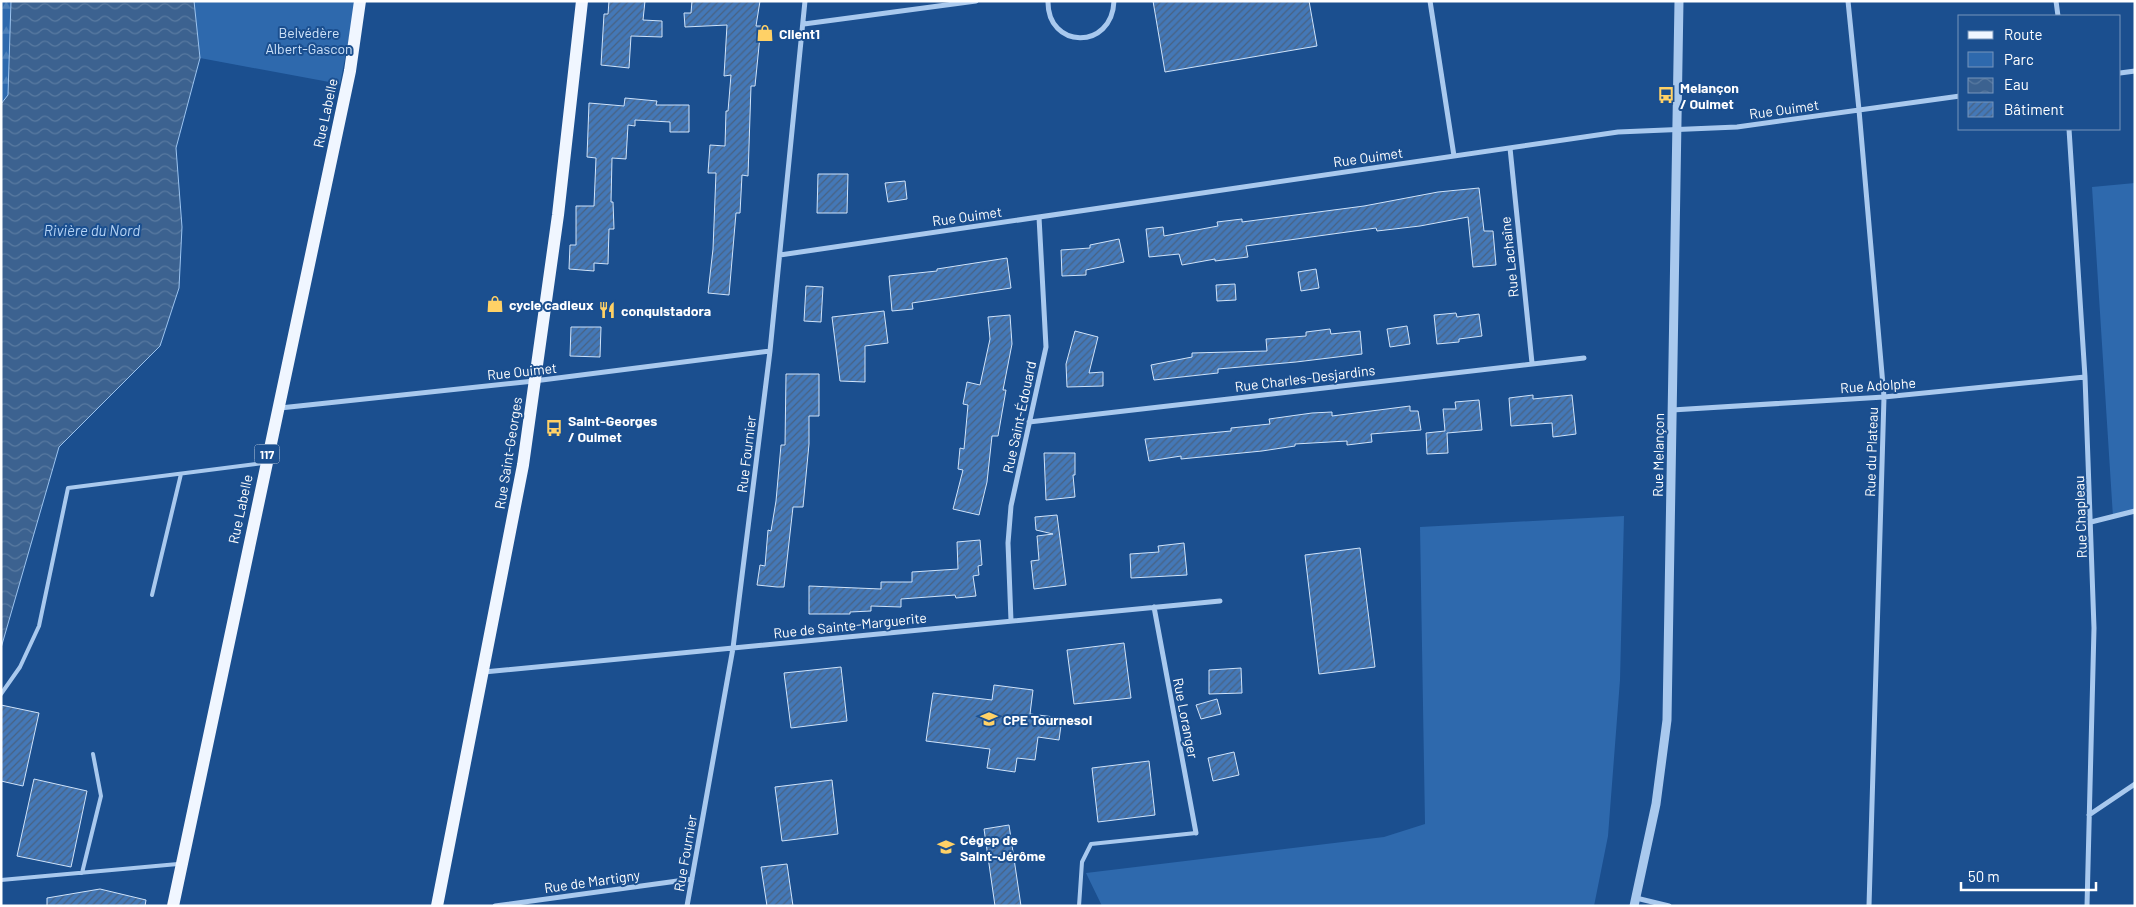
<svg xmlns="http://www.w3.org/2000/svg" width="2136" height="907" viewBox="0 0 2136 907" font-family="Barlow,sans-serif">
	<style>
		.forest { fill: url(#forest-firs) }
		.park { fill: #2e69ad }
		.water { fill: url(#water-waves); stroke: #9cc4f0 }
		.building { fill: url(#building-hatch); stroke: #cfe3fa }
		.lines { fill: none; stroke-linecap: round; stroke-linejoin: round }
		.service { stroke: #a9c9ee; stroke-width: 4 }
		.minor { stroke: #a9c9ee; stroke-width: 5 }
		.tertiary { stroke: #a9c9ee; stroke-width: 9 }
		.primary { stroke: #f0f6ff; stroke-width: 12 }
		.labels { text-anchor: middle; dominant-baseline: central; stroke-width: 4; stroke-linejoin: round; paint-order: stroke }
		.shield { fill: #1b4f8f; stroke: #bbcadd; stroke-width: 1 }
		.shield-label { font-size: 12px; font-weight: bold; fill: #fff }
		.park-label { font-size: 14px; fill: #cfe3fa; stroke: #1b4f8f }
		.poi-label { font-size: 14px; font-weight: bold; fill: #fff; stroke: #1b4f8f; text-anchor: start }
		.street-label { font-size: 14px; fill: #fff; stroke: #1b4f8f }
		.water-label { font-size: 15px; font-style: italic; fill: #b5d3f5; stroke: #1b4f8f }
	</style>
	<defs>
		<pattern id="forest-firs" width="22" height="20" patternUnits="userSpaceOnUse" patternTransform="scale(1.25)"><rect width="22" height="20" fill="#2e69ad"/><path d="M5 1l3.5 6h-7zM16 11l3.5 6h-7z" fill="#4d80b9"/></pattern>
		<pattern id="water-waves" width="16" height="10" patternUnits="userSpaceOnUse" patternTransform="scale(1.25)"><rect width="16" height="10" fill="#3c6290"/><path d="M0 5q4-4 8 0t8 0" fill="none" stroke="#597aa1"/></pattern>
		<pattern id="building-hatch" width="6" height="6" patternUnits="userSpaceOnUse" patternTransform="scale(1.25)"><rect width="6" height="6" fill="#4478b7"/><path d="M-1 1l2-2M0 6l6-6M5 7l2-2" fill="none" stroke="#486282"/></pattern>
	</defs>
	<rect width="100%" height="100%" fill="#1b4f8f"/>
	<path class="forest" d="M 1,1 L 12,3 L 8,95 L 1,104 Z"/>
	<path class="park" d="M 194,1 L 356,1 L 340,84 L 200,58 Z
		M 2135,183 L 2135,511 L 2113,517 L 2092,187 Z
		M 1624,516 L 1620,680 L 1608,836 L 1594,906 L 1102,906 L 1086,873 L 1384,837 L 1425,824 L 1420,527 Z"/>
	<path class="water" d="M 11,1 L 194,1 L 200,58 L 176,148 L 182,227 L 179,288 L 160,346 L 59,447 L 1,648 L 1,104 L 8,95 Z"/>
	<path class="building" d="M 609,1 L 645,1 L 643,20 L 662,21 L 662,37 L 631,36 L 629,68 L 601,65 L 604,14 L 608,14 Z
		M 692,1 L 760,1 L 756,26 L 761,26 L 755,86 L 751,86 L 748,176 L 742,175 L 740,213 L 736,213 L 729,295 L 708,293 L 713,249 L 716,173 L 708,173 L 710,145 L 725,146 L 726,111 L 728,111 L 731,75 L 724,76 L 727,25 L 685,27 L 684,13 L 691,13 Z
		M 1153,1 L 1309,1 L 1317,46 L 1165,72 Z
		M 625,98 L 657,101 L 656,105 L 689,105 L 689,132 L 670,132 L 670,122 L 635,120 L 635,126 L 628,125 L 626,159 L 612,158 L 611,202 L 613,202 L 614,229 L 609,229 L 608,264 L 594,263 L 594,271 L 569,269 L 570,245 L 576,245 L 576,206 L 594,206 L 596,158 L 587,157 L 589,103 L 624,106 Z
		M 818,174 L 848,174 L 847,213 L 817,213 Z
		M 905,181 L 907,199 L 888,202 L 885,183 Z
		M 1479,188 L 1484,231 L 1493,231 L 1496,265 L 1473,267 L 1468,217 L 1420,226 L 1377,231 L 1376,228 L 1246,246 L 1248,257 L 1215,261 L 1215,259 L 1182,265 L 1179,254 L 1149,257 L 1146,229 L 1163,227 L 1164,236 L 1218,226 L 1217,222 L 1242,219 L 1242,222 L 1364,206 L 1438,192 Z
		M 1119,239 L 1124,262 L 1086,270 L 1086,275 L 1062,276 L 1061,250 L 1090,248 L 1090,245 Z
		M 1007,258 L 1011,288 L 912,303 L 913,309 L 892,311 L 889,276 L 937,271 L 937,269 Z
		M 1316,269 L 1319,288 L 1301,291 L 1298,272 Z
		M 1235,284 L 1236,300 L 1217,301 L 1216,285 Z
		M 806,286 L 823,287 L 821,322 L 804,321 Z
		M 884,311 L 888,343 L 865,346 L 865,382 L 840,381 L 832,317 Z
		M 1456,313 L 1457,317 L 1479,314 L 1482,336 L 1459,339 L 1459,342 L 1437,344 L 1434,315 Z
		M 1010,315 L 1012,344 L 1003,390 L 1006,390 L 998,436 L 992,436 L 987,482 L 979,515 L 953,509 L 963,470 L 958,469 L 960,448 L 964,449 L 968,405 L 963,404 L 967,382 L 980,385 L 990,339 L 988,317 Z
		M 1407,326 L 1410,344 L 1390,347 L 1387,329 Z
		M 571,327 L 601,327 L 600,357 L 570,356 Z
		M 1330,329 L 1331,334 L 1360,331 L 1362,354 L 1296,362 L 1218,369 L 1218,373 L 1154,380 L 1151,365 L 1192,357 L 1192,353 L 1267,351 L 1266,339 L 1306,336 L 1306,332 Z
		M 1075,331 L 1098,337 L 1089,373 L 1103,372 L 1103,386 L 1067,387 L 1066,364 Z
		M 786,374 L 819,374 L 819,416 L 809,416 L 809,444 L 803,507 L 793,507 L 784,587 L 777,587 L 757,585 L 760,565 L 765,566 L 768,530 L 771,531 L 776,501 L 781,445 L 785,445 Z
		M 1533,395 L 1533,399 L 1572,395 L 1576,434 L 1553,437 L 1552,423 L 1511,426 L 1509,398 Z
		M 1479,400 L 1482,430 L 1447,433 L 1448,453 L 1427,454 L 1426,433 L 1445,431 L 1443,409 L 1456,409 L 1455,402 Z
		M 1410,406 L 1410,411 L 1418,411 L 1421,430 L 1371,434 L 1372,442 L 1347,445 L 1347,441 L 1295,444 L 1295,446 L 1262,451 L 1181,459 L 1181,456 L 1149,461 L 1145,439 L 1231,431 L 1231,428 L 1270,424 L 1269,419 L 1312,413 L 1332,412 L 1332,416 Z
		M 1044,453 L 1075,453 L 1075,475 L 1073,475 L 1075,497 L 1046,500 Z
		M 1057,515 L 1066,585 L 1034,589 L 1031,561 L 1039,560 L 1037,536 L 1053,534 L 1036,530 L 1035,517 Z
		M 980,540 L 982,565 L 978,566 L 979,575 L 973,576 L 976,596 L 956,598 L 955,595 L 901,599 L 901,607 L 871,606 L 871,611 L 850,612 L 850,614 L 809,614 L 809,586 L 881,589 L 881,582 L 912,582 L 912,572 L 958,569 L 957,542 Z
		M 1184,543 L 1187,575 L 1131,578 L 1130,554 L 1159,552 L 1158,546 Z
		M 1360,548 L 1375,667 L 1319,674 L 1305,555 Z
		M 1124,643 L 1131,698 L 1074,704 L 1067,650 Z
		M 841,667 L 847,721 L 791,728 L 784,673 Z
		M 1241,668 L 1242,693 L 1209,694 L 1209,670 Z
		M 994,685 L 1033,690 L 1030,714 L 1062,718 L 1059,740 L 1038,737 L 1035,760 L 1017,758 L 1015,772 L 987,768 L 990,749 L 926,741 L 933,693 L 992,700 Z
		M 1217,699 L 1221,714 L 1201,719 L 1196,705 Z
		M 1,705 L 39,713 L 23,786 L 1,781 Z
		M 1234,752 L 1239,775 L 1213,781 L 1208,758 Z
		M 1149,761 L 1155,815 L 1098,822 L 1092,768 Z
		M 34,779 L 87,791 L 71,867 L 17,856 Z
		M 832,780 L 838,834 L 782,841 L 775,787 Z
		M 1009,825 L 1021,906 L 995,906 L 984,829 Z
		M 787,864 L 793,906 L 767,906 L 761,867 Z
		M 100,889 L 146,900 L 145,906 L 47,906 L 47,898 Z"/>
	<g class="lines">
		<path class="service" d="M 152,595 L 181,474
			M 1,694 L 20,667 L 39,626 L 68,488 L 263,463
			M 82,873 L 101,796 L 93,754
			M 1,880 L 178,864
			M 1079,906 L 1082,862 L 1091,844 L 1196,833"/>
		<path class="minor" d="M 1048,1 C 1047,49 1112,51 1114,1
			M 1430,1 L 1454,156
			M 1848,1 L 1859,110 L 1884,397 L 1869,906
			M 2056,1 L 2058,16
			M 804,24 L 976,1
			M 2120,73 L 2135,71
			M 2069,129 L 2085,377 L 2094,628 L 2087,906
			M 1510,148 L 1532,363
			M 780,255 L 1618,132 L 1737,127 L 1960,96
			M 280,408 L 534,381 L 770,351
			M 1672,410 L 1884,397 L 2085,377
			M 1029,422 L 1584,358
			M 2091,522 L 2135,511
			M 1154,607 L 1196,833
			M 1011,621 L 1008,543 L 1011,506 L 1046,347 L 1039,217
			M 484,672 L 1220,601
			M 2089,815 L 2135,784
			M 1636,898 L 1669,906
			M 495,906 L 692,879
			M 687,906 L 733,648 L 770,351 L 805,1"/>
		<path class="tertiary" d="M 1634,906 L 1656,804 L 1667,720 L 1679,1"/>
		<path class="primary" d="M 173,906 L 350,71 L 360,1
			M 437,906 L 523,465 L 558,215 L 582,1"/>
	</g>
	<defs>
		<g id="shop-bare" transform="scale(1.35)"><path d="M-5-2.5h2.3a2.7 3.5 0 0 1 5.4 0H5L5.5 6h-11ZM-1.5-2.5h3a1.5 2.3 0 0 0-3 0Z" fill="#ffd166" stroke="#1b4f8f" stroke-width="2.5" paint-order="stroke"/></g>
		<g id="bus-bare" transform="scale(1.35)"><path d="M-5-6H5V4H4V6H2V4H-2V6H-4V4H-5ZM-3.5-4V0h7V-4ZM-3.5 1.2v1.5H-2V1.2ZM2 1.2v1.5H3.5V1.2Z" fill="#ffd166" stroke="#1b4f8f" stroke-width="2.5" paint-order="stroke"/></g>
		<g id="restaurant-bare" transform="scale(1.35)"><path d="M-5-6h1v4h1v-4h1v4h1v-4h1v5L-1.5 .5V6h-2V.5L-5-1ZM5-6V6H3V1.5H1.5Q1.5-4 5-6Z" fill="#ffd166" stroke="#1b4f8f" stroke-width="2.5" paint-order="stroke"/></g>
		<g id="school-bare" transform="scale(1.35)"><path d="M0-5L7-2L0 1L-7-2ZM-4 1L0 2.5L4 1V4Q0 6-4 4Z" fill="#ffd166" stroke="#1b4f8f" stroke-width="2.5" paint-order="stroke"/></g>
		<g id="university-bare" transform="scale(1.35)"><path d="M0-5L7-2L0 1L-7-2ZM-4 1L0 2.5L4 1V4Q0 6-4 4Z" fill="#ffd166" stroke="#1b4f8f" stroke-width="2.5" paint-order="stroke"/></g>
	</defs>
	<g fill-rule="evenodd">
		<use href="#shop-bare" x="765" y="33"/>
		<use href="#bus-bare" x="1666" y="95"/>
		<use href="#shop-bare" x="495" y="304"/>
		<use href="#restaurant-bare" x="607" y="310"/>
		<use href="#bus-bare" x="554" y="428"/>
		<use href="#school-bare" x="989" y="719"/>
		<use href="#university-bare" x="946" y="847"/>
	</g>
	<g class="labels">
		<rect class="shield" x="254.5" y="444.5" width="25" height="19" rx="4"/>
		<g class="shield-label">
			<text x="267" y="454">117</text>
		</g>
		<g class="park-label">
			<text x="309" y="32">Belvédère<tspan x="309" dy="16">Albert-Gascon</tspan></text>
		</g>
		<g class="poi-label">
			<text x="779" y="33">Client1</text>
			<text x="1680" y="87">Melançon<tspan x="1680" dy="16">/ Ouimet</tspan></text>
			<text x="509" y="304">cycle cadieux</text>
			<text x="621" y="310">conquistadora</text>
			<text x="568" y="420">Saint-Georges<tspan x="568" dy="16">/ Ouimet</tspan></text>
			<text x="1003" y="719">CPE Tournesol</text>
			<text x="960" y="839">Cégep de<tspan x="960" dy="16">Saint-Jérôme</tspan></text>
		</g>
		<g class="street-label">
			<text transform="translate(1784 109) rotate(-8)">Rue Ouimet</text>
			<text transform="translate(325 113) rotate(-78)">Rue Labelle</text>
			<text transform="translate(1368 157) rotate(-8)">Rue Ouimet</text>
			<text transform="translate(967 216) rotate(-8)">Rue Ouimet</text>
			<text transform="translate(1509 257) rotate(-96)">Rue Lachaîne</text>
			<text transform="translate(522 371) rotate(-6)">Rue Ouimet</text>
			<text transform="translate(1305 378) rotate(-7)">Rue Charles-Desjardins</text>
			<text transform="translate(1878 385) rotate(-4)">Rue Adolphe</text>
			<text transform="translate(1019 417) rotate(-78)">Rue Saint-Édouard</text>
			<text transform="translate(1871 452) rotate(-88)">Rue du Plateau</text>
			<text transform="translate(508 453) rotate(-81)">Rue Saint-Georges</text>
			<text transform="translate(746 454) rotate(-83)">Rue Fournier</text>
			<text transform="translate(1658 455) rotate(-89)">Rue Melançon</text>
			<text transform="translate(240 509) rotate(-78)">Rue Labelle</text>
			<text transform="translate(2080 517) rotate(-92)">Rue Chapleau</text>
			<text transform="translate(850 625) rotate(-6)">Rue de Sainte-Marguerite</text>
			<text transform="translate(1186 718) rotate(79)">Rue Loranger</text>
			<text transform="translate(685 853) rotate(-80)">Rue Fournier</text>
			<text transform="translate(592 881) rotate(-8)">Rue de Martigny</text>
		</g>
		<g class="water-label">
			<text x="92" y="230">Rivière du Nord</text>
		</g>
	</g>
	<rect width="2136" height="907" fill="none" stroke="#ffffff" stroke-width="5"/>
	<rect x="1958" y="15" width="162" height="115" fill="#1b4f8f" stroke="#7695bc"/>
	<rect x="1968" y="31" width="25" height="8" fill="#f0f6ff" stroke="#7695bc"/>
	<text x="2004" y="40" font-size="15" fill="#ffffff">Route</text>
	<rect x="1968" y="52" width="25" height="15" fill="#2e69ad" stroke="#7695bc"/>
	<text x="2004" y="65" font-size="15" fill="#ffffff">Parc</text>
	<rect x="1968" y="78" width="25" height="15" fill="url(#water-waves)" stroke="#7695bc"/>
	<text x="2004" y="90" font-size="15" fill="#ffffff">Eau</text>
	<rect x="1968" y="102" width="25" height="15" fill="url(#building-hatch)" stroke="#7695bc"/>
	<text x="2004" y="115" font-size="15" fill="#ffffff">Bâtiment</text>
	<path d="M1961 882v8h135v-8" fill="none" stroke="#ffffff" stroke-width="2.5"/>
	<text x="1968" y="882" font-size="15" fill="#ffffff" stroke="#1b4f8f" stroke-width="4" paint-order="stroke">50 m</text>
</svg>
